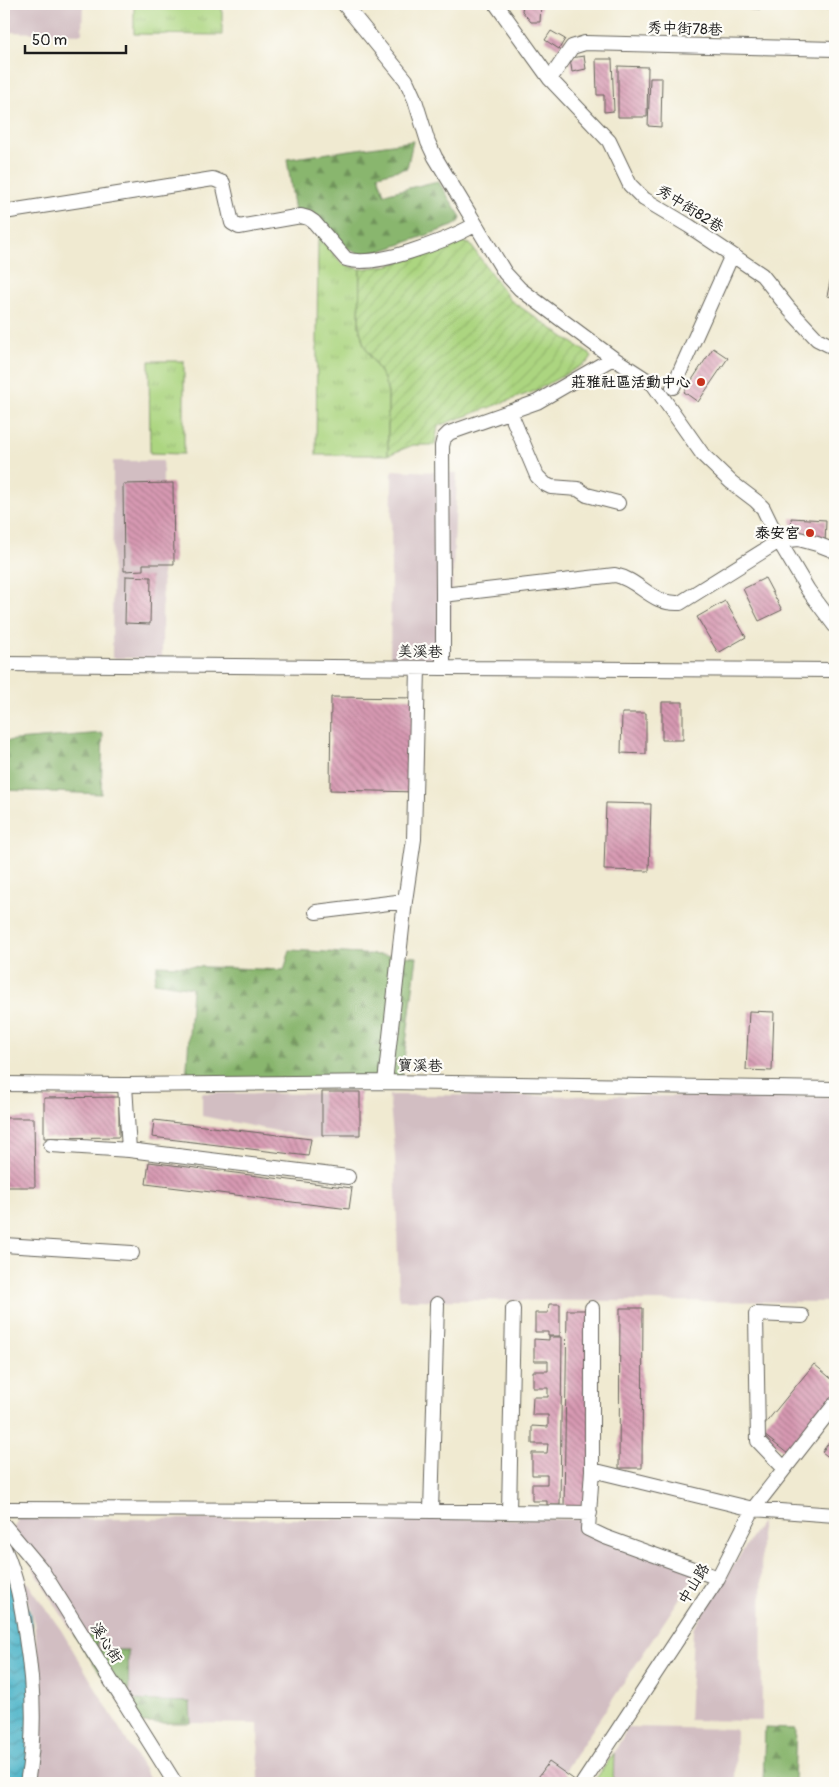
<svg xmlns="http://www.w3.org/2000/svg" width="839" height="1787" viewBox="0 0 839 1787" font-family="Pangolin,'LXGW WenKai TC',sans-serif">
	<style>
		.industrial { fill: #d2bec2 }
		.grass { fill: url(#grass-tufts); stroke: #64784e }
		.forest { fill: url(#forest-firs); stroke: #526945 }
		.garden { fill: url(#garden-furrows); stroke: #64784e }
		.water { fill: url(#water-waves); stroke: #326772 }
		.building { fill: url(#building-back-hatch) }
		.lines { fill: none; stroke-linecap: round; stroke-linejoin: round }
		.minor-casing { stroke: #66645b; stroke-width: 16 }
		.minor { stroke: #fff; stroke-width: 14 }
		.poi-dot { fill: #c8321e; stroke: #fdfcf7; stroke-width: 2 }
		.labels { text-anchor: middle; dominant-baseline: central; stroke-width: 4.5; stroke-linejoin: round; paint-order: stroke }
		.street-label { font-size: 15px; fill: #1c1c1c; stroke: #fdfcf7 }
		.poi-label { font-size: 15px; font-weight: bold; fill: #1c1c1c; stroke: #fdfcf7; text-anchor: end }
	</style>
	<defs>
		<pattern id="grass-tufts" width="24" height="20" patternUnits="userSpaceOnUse" patternTransform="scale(1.25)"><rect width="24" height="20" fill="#acd580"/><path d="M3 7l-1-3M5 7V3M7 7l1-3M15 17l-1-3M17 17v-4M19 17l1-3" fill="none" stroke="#93b66e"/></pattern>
		<pattern id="forest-firs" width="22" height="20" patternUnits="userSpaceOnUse" patternTransform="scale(1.25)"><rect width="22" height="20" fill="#89b66e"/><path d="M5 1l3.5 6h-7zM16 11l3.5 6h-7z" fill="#6f935a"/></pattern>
		<pattern id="garden-furrows" width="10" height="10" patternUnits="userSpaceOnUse" patternTransform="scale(1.25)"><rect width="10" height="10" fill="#acd580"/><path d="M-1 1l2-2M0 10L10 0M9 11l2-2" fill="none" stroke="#93b66e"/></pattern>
		<pattern id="water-waves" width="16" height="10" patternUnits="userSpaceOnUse" patternTransform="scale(1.25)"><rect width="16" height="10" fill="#49b2c7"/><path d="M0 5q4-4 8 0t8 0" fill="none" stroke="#3c90a1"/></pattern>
		<pattern id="building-back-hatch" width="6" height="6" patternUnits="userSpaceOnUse" patternTransform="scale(1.25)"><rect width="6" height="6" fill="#d799b2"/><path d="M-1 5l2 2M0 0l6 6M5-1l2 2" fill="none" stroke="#ae7c90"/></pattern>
	</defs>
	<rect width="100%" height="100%" fill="#fdfcf7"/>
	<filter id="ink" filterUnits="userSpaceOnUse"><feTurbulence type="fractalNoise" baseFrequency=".02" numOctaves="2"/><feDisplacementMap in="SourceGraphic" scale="10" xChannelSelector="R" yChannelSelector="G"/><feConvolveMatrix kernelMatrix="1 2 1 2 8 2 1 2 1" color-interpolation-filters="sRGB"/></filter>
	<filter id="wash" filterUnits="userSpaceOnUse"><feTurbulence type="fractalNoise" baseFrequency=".0096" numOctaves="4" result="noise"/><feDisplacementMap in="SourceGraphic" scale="20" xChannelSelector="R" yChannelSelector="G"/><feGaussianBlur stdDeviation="1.12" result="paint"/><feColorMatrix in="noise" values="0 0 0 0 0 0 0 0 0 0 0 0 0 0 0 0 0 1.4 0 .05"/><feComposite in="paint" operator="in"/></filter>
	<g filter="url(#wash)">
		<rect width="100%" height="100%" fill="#f0ead1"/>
		<path class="industrial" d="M 4,4 L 83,4 L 82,34 L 4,32 Z
			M 113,461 L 163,461 L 162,658 L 112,658 Z
			M 392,470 L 457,473 L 449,669 L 390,666 Z
			M 202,1093 L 355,1094 L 357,1141 L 316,1139 L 202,1116 Z
			M 389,1095 L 835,1097 L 835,1302 L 399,1300 L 395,1156 Z
			M 18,1519 L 585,1519 L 584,1534 L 700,1568 L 557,1783 L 259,1783 L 258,1724 L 191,1723 L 189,1702 L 129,1700 L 98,1650 L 96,1636 L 74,1635 L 11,1533 Z
			M 761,1522 L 762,1721 L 689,1720 L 693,1629 Z
			M 19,1571 L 61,1630 L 152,1783 L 33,1783 L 41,1728 L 41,1677 L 34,1622 Z
			M 628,1727 L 736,1729 L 735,1783 L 613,1783 L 614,1753 Z"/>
		<path class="grass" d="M 134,4 L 222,4 L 222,35 L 134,34 Z
			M 318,235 L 342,264 L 360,269 L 359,326 L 364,345 L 384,379 L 388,393 L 388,455 L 316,455 Z
			M 149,361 L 184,361 L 184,454 L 150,453 Z
			M 614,1753 L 613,1783 L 593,1783 Z"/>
		<path class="forest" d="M 413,141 L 407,168 L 378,175 L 384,194 L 438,181 L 461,217 L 460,221 L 453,226 L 367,256 C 343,252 327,228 311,211 L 295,212 L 287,159 Z
			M 103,733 L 101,794 L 4,790 L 4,741 Z
			M 290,950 L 417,957 L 401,1083 L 186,1083 L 192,988 L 154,982 L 157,965 L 284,970 Z
			M 74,1635 L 96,1636 L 98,1650 L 128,1650 L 129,1700 L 190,1702 L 191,1723 L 135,1723 Z
			M 765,1728 L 796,1729 L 794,1783 L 763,1783 Z"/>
		<path class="garden" d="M 459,241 L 470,244 L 510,300 L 592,356 L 588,362 L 535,391 L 438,426 L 435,445 L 413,445 L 388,455 L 388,393 L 384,379 L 364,345 L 359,326 L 360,269 L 390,265 Z"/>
		<path class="water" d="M 4,1544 L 30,1613 L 41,1714 L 30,1783 L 4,1783 Z"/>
		<g id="blocks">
			<path class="building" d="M 523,4 L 541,4 L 540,22 L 531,22 L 522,11 Z
				M 742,4 L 778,4 L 778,10 L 742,8 Z
				M 811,4 L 835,4 L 835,9 L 811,8 Z
				M 551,31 L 565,39 L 559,49 L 545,40 Z
				M 584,56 L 586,69 L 572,72 L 570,58 Z
				M 596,59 L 612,59 L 614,111 L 604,112 L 604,95 L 597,95 Z
				M 618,66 L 648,67 L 647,117 L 618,117 Z
				M 650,78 L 662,78 L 661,127 L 648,126 Z
				M 834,263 L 835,263 L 835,297 L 827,296 Z
				M 713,348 L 728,358 L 698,402 L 684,392 Z
				M 173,483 L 174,564 L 143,564 L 143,570 L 124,571 L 123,484 Z
				M 791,518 L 826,520 L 825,545 L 795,546 Z
				M 126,576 L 151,577 L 150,624 L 125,623 Z
				M 765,578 L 782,610 L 759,621 L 743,589 Z
				M 725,601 L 746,637 L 718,653 L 697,617 Z
				M 331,697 L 419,698 L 418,792 L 330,790 Z
				M 662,702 L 683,702 L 683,740 L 662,740 Z
				M 622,713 L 646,713 L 646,754 L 621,753 Z
				M 606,803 L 651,804 L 649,871 L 604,870 Z
				M 749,1011 L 774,1012 L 772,1071 L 746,1070 Z
				M 322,1092 L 360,1092 L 360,1135 L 322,1135 Z
				M 119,1097 L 119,1137 L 44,1138 L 44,1098 Z
				M 4,1118 L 34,1118 L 35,1187 L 4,1187 Z
				M 154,1120 L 311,1139 L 308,1156 L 152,1137 Z
				M 149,1162 L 352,1188 L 349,1209 L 146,1184 Z
				M 549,1304 L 560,1304 L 560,1336 L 548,1336 L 548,1332 L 535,1332 L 535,1313 L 548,1313 Z
				M 620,1308 L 643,1308 L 642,1468 L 619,1468 Z
				M 567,1310 L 594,1310 L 591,1508 L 564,1507 Z
				M 549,1337 L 562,1337 L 560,1505 L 547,1505 L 547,1501 L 532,1501 L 532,1484 L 547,1484 L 547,1475 L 532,1475 L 532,1453 L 547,1453 L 548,1444 L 532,1444 L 532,1426 L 548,1427 L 548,1415 L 532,1415 L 533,1397 L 548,1397 L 548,1388 L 533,1388 L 533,1371 L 548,1371 L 548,1361 L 534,1361 L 534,1339 L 549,1340 Z
				M 814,1364 L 835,1382 L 835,1397 L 788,1454 L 759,1431 Z
				M 835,1434 L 835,1462 L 822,1452 Z
				M 549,1762 L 579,1783 L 534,1783 Z"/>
		</g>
	</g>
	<g filter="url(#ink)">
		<use href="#blocks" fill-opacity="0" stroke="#66645b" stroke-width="1"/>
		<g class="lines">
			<g class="minor-casing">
				<path id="minor" d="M 344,4 L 406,80 L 415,100 L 428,142 L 435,157 L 505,273 L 520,289 L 613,358 L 653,384 L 703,455 L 731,482 L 756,501 L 763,508 L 779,541 L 808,590 L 835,626
					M 496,4 L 550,79 L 609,141 L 630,185 L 644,199 L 689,226 L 762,275 L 790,310 L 817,339 L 835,348
					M 550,79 L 572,47 L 585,43 L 835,49
					M 4,212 L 213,179 L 223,183 L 232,223 L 239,227 L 301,216 L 308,218 L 314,222 L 346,259 C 375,269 447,240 475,225
					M 613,358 L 537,402 L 449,433 L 444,438 L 442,446 L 443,595 L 615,575 C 640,580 651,605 680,603 L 779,541 L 799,539 L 817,544 L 835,551
					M 673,387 L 732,255
					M 510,412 L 537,476 L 545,484 L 551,487 L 578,489 L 587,495 L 618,503
					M 443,595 L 443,668
					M 4,664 L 443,668 L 835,670
					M 316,912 L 405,901
					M 385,1082 L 405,901 L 414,839 L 418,668
					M 4,1084 L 125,1085 L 385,1082 L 835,1089
					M 125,1085 L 129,1150
					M 51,1145 L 129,1150 L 348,1177
					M 4,1245 L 132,1253
					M 592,1308 L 592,1470 L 588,1529 L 605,1537 L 718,1578
					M 784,1468 L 758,1441 L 756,1314 L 802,1316
					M 592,1470 L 753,1509 L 835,1515
					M 4,1509 L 348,1510 L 590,1513
					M 431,1511 L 437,1304
					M 509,1512 L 513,1309
					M 4,1525 L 41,1569 L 175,1783
					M 4,1548 C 17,1577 22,1607 26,1638 C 34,1687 36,1734 27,1783
					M 583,1783 L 718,1578 L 753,1509 L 835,1404"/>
			</g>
			<use href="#minor" class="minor"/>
		</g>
	</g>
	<g class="poi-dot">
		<circle cx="701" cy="382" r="5"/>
		<circle cx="810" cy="533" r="5"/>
	</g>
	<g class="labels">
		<g class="street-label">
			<text transform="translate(685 29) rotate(2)">秀中街78巷</text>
			<text transform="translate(690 209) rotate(32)">秀中街82巷</text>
			<text transform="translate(420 652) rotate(1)">美溪巷</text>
			<text transform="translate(420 1066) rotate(1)">寶溪巷</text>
			<text transform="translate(694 1584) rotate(-58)">中山路</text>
			<text transform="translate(106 1643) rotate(57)">溪心街</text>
		</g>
		<g class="poi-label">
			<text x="691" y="382">莊雅社區活動中心</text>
			<text x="800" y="533">泰安宮</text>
		</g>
	</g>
	<rect width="839" height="1787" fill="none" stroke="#fdfcf7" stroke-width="20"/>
	<path d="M25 45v8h101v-8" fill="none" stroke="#1c1c1c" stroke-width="2.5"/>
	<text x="32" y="45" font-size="15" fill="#1c1c1c" stroke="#fdfcf7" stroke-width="4" paint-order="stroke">50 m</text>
</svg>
